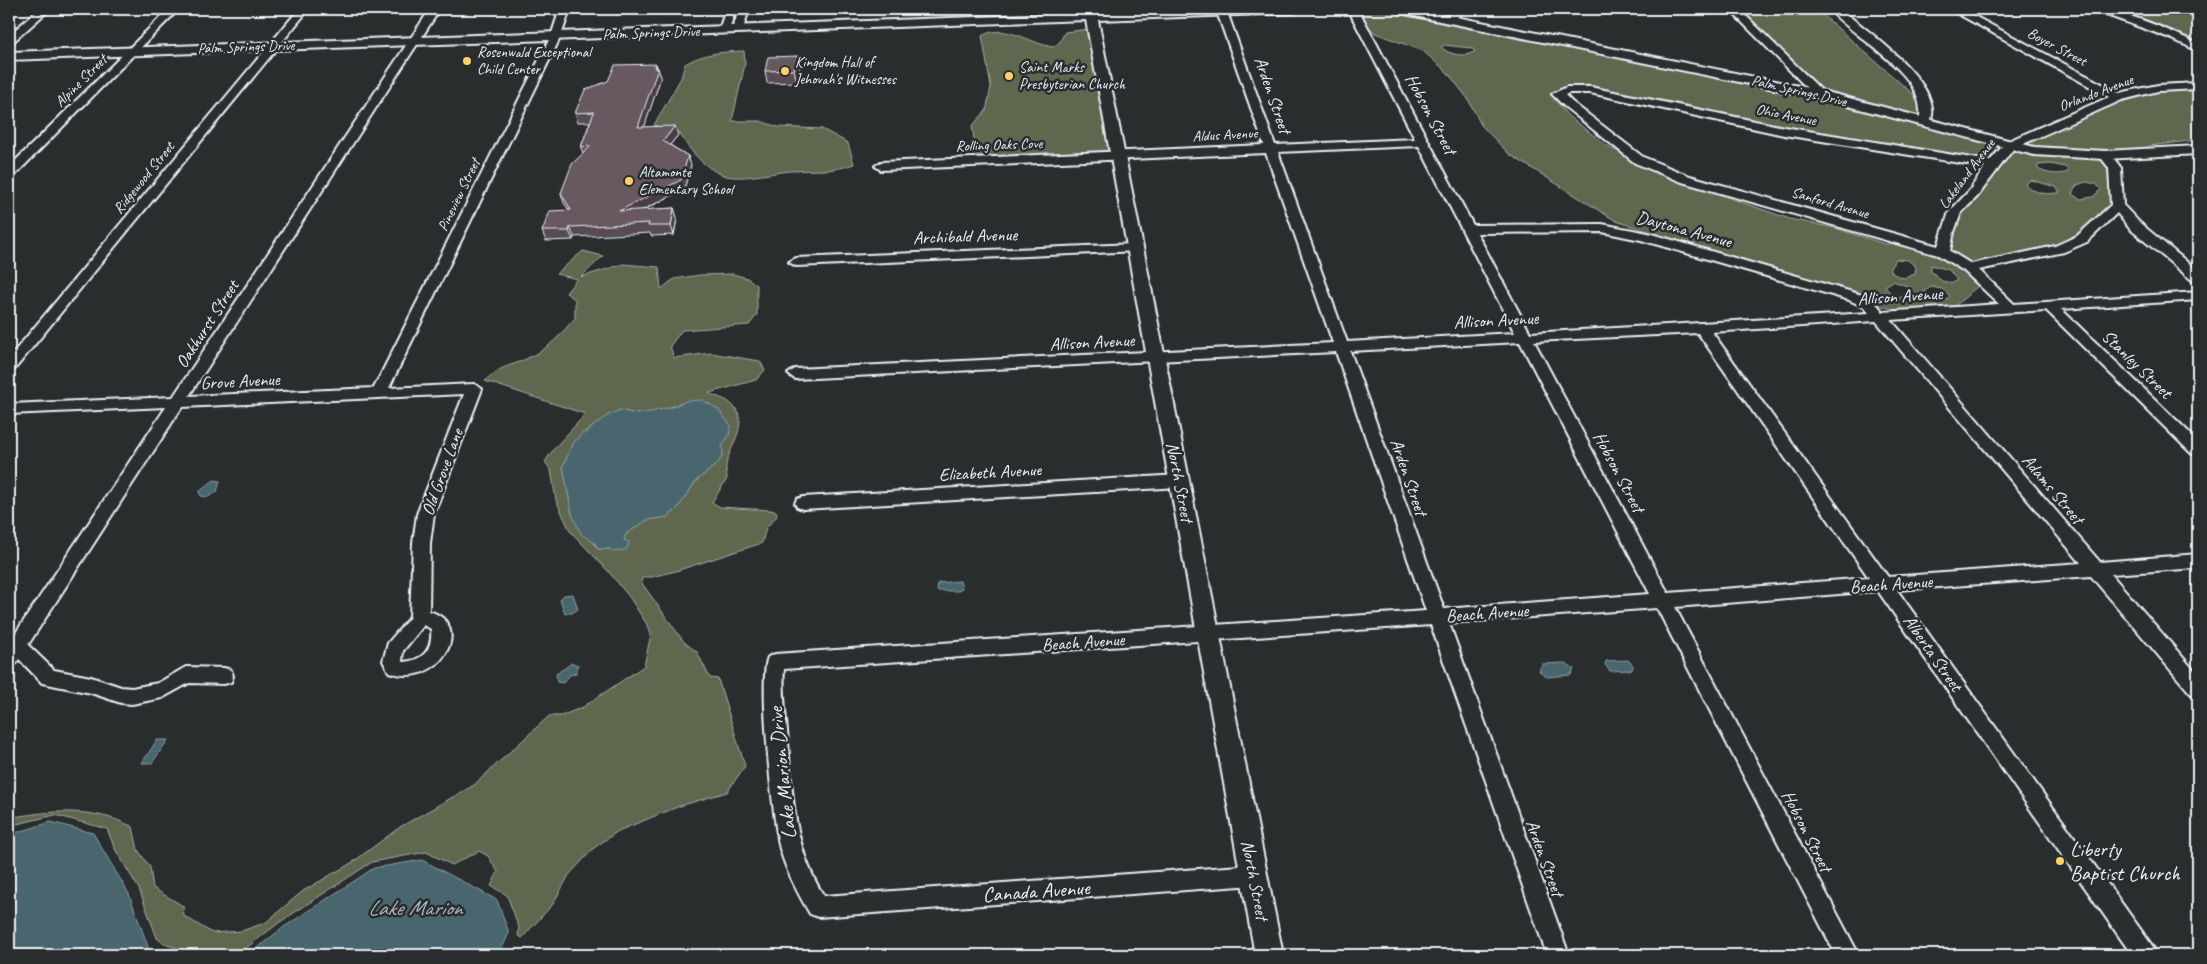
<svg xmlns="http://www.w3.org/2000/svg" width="2207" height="964" viewBox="0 0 2207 964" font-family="Caveat,sans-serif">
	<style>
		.green { fill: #5f684f; stroke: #a4aca4; fill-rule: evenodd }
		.water { fill: #4a666e; stroke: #899ea5 }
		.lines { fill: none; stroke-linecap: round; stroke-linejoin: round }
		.minor-casing { stroke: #e8f1f8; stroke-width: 4 }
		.tertiary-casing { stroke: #e8f1f8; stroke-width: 4 }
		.minor { fill: #2a2d2e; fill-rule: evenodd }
		.tertiary { fill: #2a2d2e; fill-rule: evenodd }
		.wall { fill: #594c53; stroke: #e8f1f8 }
		.shaded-wall { fill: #493e44; stroke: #e8f1f8 }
		.building { fill: #685861; stroke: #e8f1f8 }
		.poi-dot { fill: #ffd166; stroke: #2a2d2e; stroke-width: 2 }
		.labels { text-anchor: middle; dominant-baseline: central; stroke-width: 5; stroke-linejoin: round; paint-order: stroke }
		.far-street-label { font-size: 15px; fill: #e8f1f8; stroke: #2a2d2e }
		.far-poi-label { font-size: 15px; fill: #e8f1f8; stroke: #2a2d2e; text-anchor: start }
		.street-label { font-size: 18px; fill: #e8f1f8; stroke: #2a2d2e }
		.near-street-label { font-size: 21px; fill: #e8f1f8; stroke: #2a2d2e }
		.near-poi-label { font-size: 21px; fill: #e8f1f8; stroke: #2a2d2e; text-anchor: start }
		.near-water-label { font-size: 22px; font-style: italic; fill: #a9b9c1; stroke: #2a2d2e }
	</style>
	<rect width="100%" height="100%" fill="#2a2d2e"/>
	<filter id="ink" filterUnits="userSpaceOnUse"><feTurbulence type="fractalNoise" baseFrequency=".02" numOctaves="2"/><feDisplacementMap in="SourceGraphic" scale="10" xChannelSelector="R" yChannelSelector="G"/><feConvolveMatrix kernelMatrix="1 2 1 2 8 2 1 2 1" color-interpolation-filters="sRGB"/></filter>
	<g filter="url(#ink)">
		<path class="green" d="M 1365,9 L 1401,11 L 1815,96 L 2002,146 L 1988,161 L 1785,128 L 1638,98 L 1590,85 L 1569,86 L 1550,93 L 1568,116 L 1609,147 L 1672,178 L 1790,219 L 1835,228 L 1885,244 L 1901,243 L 1935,253 L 1952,260 L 1979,285 L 1954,307 L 1895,310 L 1616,221 L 1509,154 L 1481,125 L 1468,99 L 1447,72 L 1423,51 L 1375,33 L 1366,24 L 1360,12 ZM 1444,45 L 1471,48 L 1475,51 C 1466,58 1449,55 1441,47 ZM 1896,259 L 1908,260 L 1916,267 L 1915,274 L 1904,278 L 1893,274 L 1890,268 ZM 1931,265 L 1949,270 L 1957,280 L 1952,283 L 1942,281 L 1931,271 ZM 1893,281 L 1907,286 L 1913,295 C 1903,300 1891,296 1885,286 ZM 1931,287 L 1942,289 L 1950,296 L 1946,300 L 1933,299 L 1925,291 Z
			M 1739,9 L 1816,9 L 1914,95 L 1920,103 L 1919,118 L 1824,93 Z
			M 2102,9 L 2198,9 L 2198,45 L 2177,34 Z
			M 1089,29 L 1112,154 L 977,159 L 972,126 L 986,111 L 991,87 L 982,36 C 1004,22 1031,44 1053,47 L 1059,43 L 1065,32 Z
			M 744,51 L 745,64 L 732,121 L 760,121 L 778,127 L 822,129 L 848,143 L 854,164 C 830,173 814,169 790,171 C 771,173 752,178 733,177 C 711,176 688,150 679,132 L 654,125 L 681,78 L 685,64 C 704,53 721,52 744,51 Z
			M 2181,89 L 2198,89 L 2198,140 L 2149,146 L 2142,150 L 2102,152 L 2054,151 L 2021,145 L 2123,99 L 2140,94 Z
			M 2015,149 L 2057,156 L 2101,158 L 2108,167 L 2110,204 L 2075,236 L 2053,246 L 1970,263 L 1950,252 L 1954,233 L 1962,214 L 1980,196 L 2000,166 ZM 2050,164 L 2065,167 L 2069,171 C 2062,176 2044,174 2037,168 L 2039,165 ZM 2031,180 L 2056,187 L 2060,192 C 2048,196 2033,193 2025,184 ZM 2086,182 L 2096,184 L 2101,189 L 2093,197 L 2080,199 L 2072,194 L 2077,185 Z
			M 583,251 L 603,256 L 581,277 L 623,264 L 659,267 L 661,289 L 674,279 L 700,275 L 733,274 L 747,278 L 757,285 L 757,315 L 749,325 L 682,330 L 670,346 L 674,358 L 711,353 L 760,361 L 765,370 L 756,380 L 709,393 C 715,397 725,398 730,403 C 754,421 727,448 726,467 C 726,470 727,475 727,479 L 712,502 L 720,507 L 770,510 L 776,511 L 777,516 L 766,528 L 762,543 L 676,571 L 651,577 L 643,577 L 641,582 L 684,642 L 697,652 L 710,678 L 718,679 L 745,766 L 727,792 L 680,806 L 618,831 L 594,848 L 569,875 L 553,904 L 522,938 L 518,935 L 519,928 L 507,895 L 491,886 L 498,872 L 488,856 L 479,851 L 452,865 L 426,852 L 372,862 L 280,922 L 237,955 L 198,955 L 164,944 L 157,938 L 139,889 L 115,849 L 107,829 L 55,815 L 9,826 L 9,818 C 50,810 95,807 133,827 L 138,850 L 150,867 L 153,888 L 183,906 L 184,916 L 212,933 L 241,931 L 265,923 L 303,891 L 353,862 L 400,827 L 474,785 L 549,716 L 561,716 L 583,707 L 644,666 L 651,634 L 646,623 L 630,598 L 609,572 L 570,531 L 556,500 L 551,470 L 545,462 C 556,443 572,431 585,414 L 485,381 C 502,364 511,367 530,357 C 550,348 561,334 575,318 L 575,299 L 566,293 L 577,279 L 556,274 ZM 680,403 L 729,435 L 722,446 L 718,463 L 696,481 L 677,509 L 667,517 L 647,520 L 626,534 L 624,540 L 610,549 L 598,549 L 572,514 L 563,466 L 574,442 L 581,434 L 620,410 C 625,411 631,413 636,414 C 646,415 671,408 680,403 Z"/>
		<path class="water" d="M 702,400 L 718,409 L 731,426 L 729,435 L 722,446 L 723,455 L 718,463 L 696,481 L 677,509 L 667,517 L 647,520 L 626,534 L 624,540 L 629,542 L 627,549 L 614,552 L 610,549 L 598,549 L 595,543 L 581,534 L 572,514 L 563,466 L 574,442 L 605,417 L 620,410 L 636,414 L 646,413 L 672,407 L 686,401 Z
			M 214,480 L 220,481 L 217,492 L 208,497 L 201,496 L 199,492 Z
			M 960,581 L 962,588 L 959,591 L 937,591 L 938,583 Z
			M 573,594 L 578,609 L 572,613 L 565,614 L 560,599 L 564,595 Z
			M 1628,660 L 1633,665 L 1632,670 L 1610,671 L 1605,665 L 1606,661 Z
			M 572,663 L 578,665 L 576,673 L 570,675 L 563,683 L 557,682 L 556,674 Z
			M 1566,663 L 1574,669 L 1571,675 L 1547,677 L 1539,671 L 1542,664 Z
			M 157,740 L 168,740 L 152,763 L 142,763 Z
			M 51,822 L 93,833 L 129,894 L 151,955 L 9,955 L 9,835 Z
			M 422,860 L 497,900 L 509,933 L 499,955 L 248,955 L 284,927 L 374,868 Z"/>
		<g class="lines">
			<g class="minor-casing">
				<path id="minor" d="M 39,9 L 50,9 L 13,42 L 9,43 L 9,35 Z
					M 169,9 L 179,9 L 13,177 L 9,178 L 9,167 Z
					M 299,9 L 309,9 L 14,370 L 9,372 L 9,358 Z
					M 430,9 L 440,9 L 189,396 L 374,388 L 551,36 L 560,9 L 570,9 L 561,36 L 389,388 L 474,384 L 482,389 L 434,514 L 430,543 L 429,611 C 476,625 439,690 389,672 L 383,661 L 388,643 L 410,617 L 413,543 L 417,514 L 464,394 L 182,407 L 28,645 L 54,670 L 91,677 L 121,687 L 132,688 L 158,683 L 186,667 L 224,668 L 231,670 L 233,676 L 231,682 L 224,684 L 189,683 L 162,698 L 132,704 L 121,703 L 91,693 L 42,683 L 19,659 L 16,664 L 9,667 L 11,640 L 166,407 L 9,414 L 9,404 L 173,397 ZM 424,625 L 431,629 C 433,650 423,661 402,662 L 403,651 Z
					M 726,9 L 736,9 L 729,30 L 724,33 L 719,30 Z
					M 739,9 L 749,9 L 743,29 L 738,32 L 733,29 Z
					M 1222,9 L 1227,12 L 1275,145 L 1415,139 L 1348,9 L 1358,9 L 1473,225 L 1602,224 L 1648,233 L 1859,294 L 1874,301 L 1883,312 L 1999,304 L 1964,271 L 1938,255 L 1682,182 L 1635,163 L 1564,106 L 1552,94 L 1567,87 L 1590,87 L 1784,127 L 1990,161 L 2006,142 L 2109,97 L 1949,9 L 1961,9 L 2119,93 L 2158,85 L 2198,83 L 2198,89 L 2158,91 L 2122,100 L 2014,148 L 1977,197 L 1961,213 L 1954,232 L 1950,251 L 1971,264 L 2055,246 L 2077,236 L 2111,205 L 2109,168 L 2099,155 L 2101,152 L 2109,152 L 2121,168 L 2123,205 L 2140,223 L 2198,271 L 2198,282 L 2193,281 L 2130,229 L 2117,213 L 2087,242 L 2064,252 L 1979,270 L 2014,304 L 2198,292 L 2198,300 L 2061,309 L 2198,441 L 2198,455 L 2192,454 L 2046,310 L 1891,320 L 2100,562 L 2198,554 L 2198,568 L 2111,574 L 2198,675 L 2198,696 L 2191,694 L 2091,576 L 1897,590 L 2153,947 L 2156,955 L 2132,955 L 1878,591 L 1675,607 L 1859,955 L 1836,955 L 1657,608 L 1449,623 L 1569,955 L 1547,955 L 1431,625 L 784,669 C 782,693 786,717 788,742 C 792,796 794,849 824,896 L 1254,865 L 1262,868 L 1265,875 L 1262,882 L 1254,885 L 818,917 L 810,914 C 798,894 787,873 780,849 C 773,822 758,678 768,657 L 775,654 L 1426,611 L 1336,352 L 795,379 L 788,374 L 795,369 L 1333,343 L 1266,153 L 881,170 L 875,166 L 881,162 L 1264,145 L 1217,12 ZM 1569,93 L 1590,93 L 1784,135 L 1985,167 L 1969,191 L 1949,212 L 1938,246 L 1690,176 L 1643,157 L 1572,102 L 1565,95 ZM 1419,146 L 1515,333 L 1347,342 L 1278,152 ZM 1602,232 L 1641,240 L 1849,300 L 1864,307 L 1869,313 L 1530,333 L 1477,233 ZM 1876,321 L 2081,563 L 1888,577 L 1712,332 ZM 1698,333 L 1869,578 L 1668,593 L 1534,341 ZM 1520,342 L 1650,594 L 1444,609 L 1350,351 Z
					M 1453,9 L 1463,9 L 1455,21 L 1447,21 L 1446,19 Z
					M 1729,9 L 1739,9 L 1823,92 L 1823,96 L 1815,96 Z
					M 1829,9 L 1840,9 C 1864,28 1950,88 1929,124 L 1925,125 L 1919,122 C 1931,75 1854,39 1829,9 Z
					M 2090,9 C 2117,7 2173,31 2198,44 L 2198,51 L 2170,38 Z
					M 1134,244 L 1141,248 L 1139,251 L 796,266 L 789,262 L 796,258 Z
					M 1180,475 L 1186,477 L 1188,481 L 1186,485 L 1180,487 L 803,509 L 797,507 L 795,503 L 797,499 L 803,497 Z"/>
			</g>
			<g class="tertiary-casing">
				<path id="tertiary" d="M 1084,9 L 1096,9 L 1097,12 L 1197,9 L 1299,9 L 1293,13 L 1098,20 L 1283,955 L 1255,955 L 1086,20 L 9,60 L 9,52 L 1084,13 Z
					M 1394,9 L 1417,9 L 1819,90 L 2034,147 L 2105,151 L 2198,146 L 2198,154 L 2105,159 L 2034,155 L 1818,98 L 1400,13 Z"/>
			</g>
			<use href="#minor" class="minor"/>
			<use href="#tertiary" class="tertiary"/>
		</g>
		<path class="wall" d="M 798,56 L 800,68 L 797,82 L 767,83 L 765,71 Z
			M 656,64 L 661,77 L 644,127 L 678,135 L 670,145 L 688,156 L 691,165 L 684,189 L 644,210 L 674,208 L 677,218 L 674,235 L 651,236 L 650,233 L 574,237 L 573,240 L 546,241 L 542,231 L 569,210 L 564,203 L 561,193 L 583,154 L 581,147 L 590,122 L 578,122 L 575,113 Z"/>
		<path class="shaded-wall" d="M 798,56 L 800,68 L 797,82 L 794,70 Z
			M 656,64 L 658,70 L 658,68 L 661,77 L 641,137 L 638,127 Z
			M 675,126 L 678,135 L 665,151 L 663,141 Z
			M 688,156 L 691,165 L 684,189 L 623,220 L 619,211 Z
			M 674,208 L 677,218 L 674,235 L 671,226 Z
			M 570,227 L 574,237 L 573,240 L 569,231 Z"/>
		<path class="building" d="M 798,56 L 794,70 L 765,71 L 768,57 Z
			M 656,64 L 655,68 L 658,68 L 638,127 L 675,126 L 663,141 L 688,156 L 681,180 L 619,211 L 674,208 L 671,226 L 648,226 L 649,223 L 570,227 L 569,231 L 542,231 L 550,211 L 571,210 L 561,193 L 572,164 L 591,146 L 581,147 L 594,112 L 575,113 L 585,90 L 608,81 L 615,65 Z"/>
	</g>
	<g class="poi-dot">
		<circle cx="467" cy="61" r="5"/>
		<circle cx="785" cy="71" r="5"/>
		<circle cx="1009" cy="76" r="5"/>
		<circle cx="629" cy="181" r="5"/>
		<circle cx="2060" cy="861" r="5"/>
	</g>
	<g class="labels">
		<g class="far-street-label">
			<text transform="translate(651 33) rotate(-2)">Palm Springs Drive</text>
			<text transform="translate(246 47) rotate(-2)">Palm Springs Drive</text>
			<text transform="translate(2057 47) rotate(28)">Boyer Street</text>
			<text transform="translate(81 81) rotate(-45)">Alpine Street</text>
			<text transform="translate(1799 91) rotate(13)">Palm Springs Drive</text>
			<text transform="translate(2096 93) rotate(-21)">Orlando Avenue</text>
			<text transform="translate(1786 115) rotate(11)">Ohio Avenue</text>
			<text transform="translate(1225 135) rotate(-3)">Aldus Avenue</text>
			<text transform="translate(999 145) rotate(-2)">Rolling Oaks Cove</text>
			<text transform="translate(1967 174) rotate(-53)">Lakeland Avenue</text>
			<text transform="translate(144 178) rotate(-51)">Ridgewood Street</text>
			<text transform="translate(459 195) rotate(-64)">Pineview Street</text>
			<text transform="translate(1830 203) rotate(16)">Sanford Avenue</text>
		</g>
		<g class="far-poi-label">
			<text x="477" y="52">Rosenwald Exceptional<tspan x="477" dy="17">Child Center</tspan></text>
			<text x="795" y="62">Kingdom Hall of<tspan x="795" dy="17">Jehovah's Witnesses</tspan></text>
			<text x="1019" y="67">Saint Marks<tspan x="1019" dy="17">Presbyterian Church</tspan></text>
			<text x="639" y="172">Altamonte<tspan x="639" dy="17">Elementary School</tspan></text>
		</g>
		<g class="street-label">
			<text transform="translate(1273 95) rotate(71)">Arden Street</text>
			<text transform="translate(1431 114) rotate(62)">Hobson Street</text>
			<text transform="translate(1684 229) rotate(15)">Daytona Avenue</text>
			<text transform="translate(965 236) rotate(-2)">Archibald Avenue</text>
			<text transform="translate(1900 296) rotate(-4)">Allison Avenue</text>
			<text transform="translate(1496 320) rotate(-3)">Allison Avenue</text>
			<text transform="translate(207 324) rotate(-57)">Oakhurst Street</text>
			<text transform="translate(1092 342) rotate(-3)">Allison Avenue</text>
			<text transform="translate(2137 364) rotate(44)">Stanley Street</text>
			<text transform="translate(240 381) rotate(-3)">Grove Avenue</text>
			<text transform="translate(442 472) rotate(-70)">Old Grove Lane</text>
			<text transform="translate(990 472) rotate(-3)">Elizabeth Avenue</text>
			<text transform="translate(1619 472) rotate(62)">Hobson Street</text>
			<text transform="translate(1409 477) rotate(71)">Arden Street</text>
			<text transform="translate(1180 482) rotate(79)">North Street</text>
			<text transform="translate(2053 489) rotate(50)">Adams Street</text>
			<text transform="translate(1891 584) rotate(-4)">Beach Avenue</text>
			<text transform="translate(1487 613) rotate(-4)">Beach Avenue</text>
			<text transform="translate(1083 642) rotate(-4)">Beach Avenue</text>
			<text transform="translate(1933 653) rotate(55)">Alberta Street</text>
			<text transform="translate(1807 831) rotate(63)">Hobson Street</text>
			<text transform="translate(1545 858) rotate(70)">Arden Street</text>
			<text transform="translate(1255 880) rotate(79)">North Street</text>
		</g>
		<g class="near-street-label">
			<text transform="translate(782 773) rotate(-96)">Lake Marion Drive</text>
			<text transform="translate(1036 891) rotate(-4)">Canada Avenue</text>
		</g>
		<g class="near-poi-label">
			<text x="2070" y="849">Liberty<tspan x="2070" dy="24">Baptist Church</tspan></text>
		</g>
		<g class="near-water-label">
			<text x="415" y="908">Lake Marion</text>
		</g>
	</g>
	<rect width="2207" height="964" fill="none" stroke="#2a2d2e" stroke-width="30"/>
	<rect x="15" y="15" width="2177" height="934" fill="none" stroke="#e8f1f8" stroke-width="2" filter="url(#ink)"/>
</svg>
